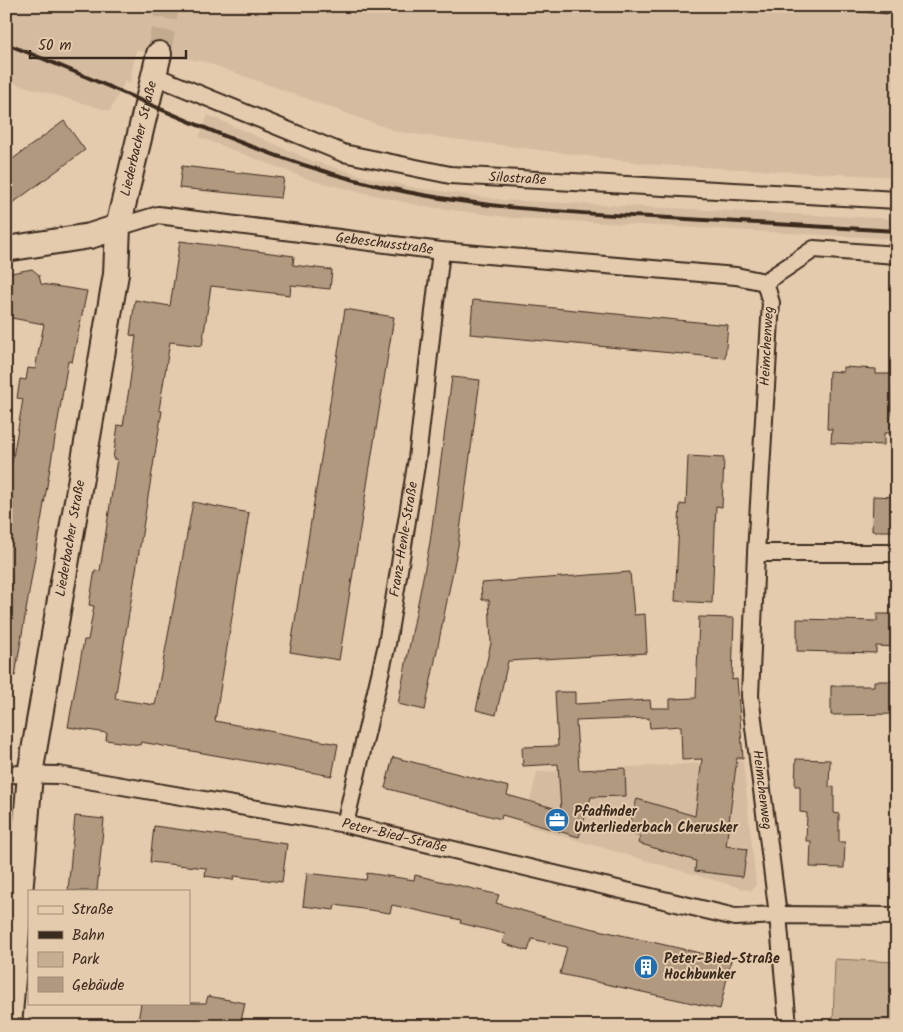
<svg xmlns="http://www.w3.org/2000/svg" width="903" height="1032" viewBox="0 0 903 1032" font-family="Kalam,sans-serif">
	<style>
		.built { fill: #d5bca0 }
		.green { fill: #c6ae93; stroke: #806c58 }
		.building { fill: #b19980; stroke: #3b2a1e }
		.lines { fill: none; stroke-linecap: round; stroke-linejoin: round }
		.secondary-tunnel { stroke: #c3ab90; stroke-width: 24; stroke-dasharray: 24 12; stroke-linecap: butt }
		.street-casing { stroke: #3b2a1e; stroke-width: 20 }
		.secondary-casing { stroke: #3b2a1e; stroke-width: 28 }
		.street { stroke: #e5cbad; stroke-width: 16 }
		.secondary { stroke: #e5cbad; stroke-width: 24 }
		.rail { stroke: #3b2a1e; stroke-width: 4 }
		.labels { text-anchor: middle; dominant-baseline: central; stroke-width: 4; stroke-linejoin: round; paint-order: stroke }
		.street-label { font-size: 14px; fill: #3b2a1e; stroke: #e5cbad }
		.poi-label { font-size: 14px; font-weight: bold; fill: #3b2a1e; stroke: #e5cbad; text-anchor: start }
	</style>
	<rect width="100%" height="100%" fill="#e5cbad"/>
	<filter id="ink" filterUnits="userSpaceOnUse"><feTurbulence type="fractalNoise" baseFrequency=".02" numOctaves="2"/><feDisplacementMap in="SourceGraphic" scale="10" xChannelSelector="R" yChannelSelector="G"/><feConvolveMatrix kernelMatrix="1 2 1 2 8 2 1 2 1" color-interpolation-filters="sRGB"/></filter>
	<g filter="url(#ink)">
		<path class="built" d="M 6,6 L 897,6 L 897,177 L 658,165 L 398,132 L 205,62 L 136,50 L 130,83 L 125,81 L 110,111 L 6,81 Z
			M 208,115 L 313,161 L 364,176 L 411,187 L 503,200 L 897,219 L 897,239 L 514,218 L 421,206 L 313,181 L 199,137 Z
			M 743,761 L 756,884 L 751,891 L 524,825 L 537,772 Z"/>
		<path class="green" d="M 835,959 L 897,962 L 897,1026 L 833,1026 Z"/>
		<path class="building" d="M 64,121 L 85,150 L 6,208 L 6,164 Z
			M 182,166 L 284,178 L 281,198 L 179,188 Z
			M 180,241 L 294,256 L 293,265 L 332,270 L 330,289 L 291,285 L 290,295 L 211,286 L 202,346 L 170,342 L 159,410 L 162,411 L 115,699 L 155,705 L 193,502 L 249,513 L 215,721 L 338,744 L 332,776 L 141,742 L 140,745 L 106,740 L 107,733 L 68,727 L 84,640 L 88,640 L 94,606 L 89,605 L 95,570 L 100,571 L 117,459 L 113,459 L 118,425 L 123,426 L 129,389 L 136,336 L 130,335 L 135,300 L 170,306 Z
			M 32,269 L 39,275 L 41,284 L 87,291 L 72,362 L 68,361 L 15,676 L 6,675 L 6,462 L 12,463 L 23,399 L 17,398 L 20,379 L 26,380 L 28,368 L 35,369 L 44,324 L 6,317 L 6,274 Z
			M 473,300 L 728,325 L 725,358 L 470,334 Z
			M 345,309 L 394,317 L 339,660 L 290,652 Z
			M 843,367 L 876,369 L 876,374 L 893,374 L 890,433 L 884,433 L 884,445 L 831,443 L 832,429 L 827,429 L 829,371 L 843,372 Z
			M 452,377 L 480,380 L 458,546 L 425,710 L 398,704 L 430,542 Z
			M 688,456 L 724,458 L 722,507 L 716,506 L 712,603 L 675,601 L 680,504 L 686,505 Z
			M 873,496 L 897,497 L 897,531 L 872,531 Z
			M 630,572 L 634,615 L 645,614 L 647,653 L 508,661 L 496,715 L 476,710 L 491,643 L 489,600 L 482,600 L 481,583 Z
			M 877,614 L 897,614 L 897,647 L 876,646 L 876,653 L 797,651 L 797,619 L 877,621 Z
			M 699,617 L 734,618 L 732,680 L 737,679 L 743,758 L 737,758 L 726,846 L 747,849 L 743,877 L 695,871 L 696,861 L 638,843 L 640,837 L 627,832 L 637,799 L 695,816 L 702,759 L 682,760 L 681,726 L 650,728 L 649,718 L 576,721 L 579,770 L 625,768 L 626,796 L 591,797 L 579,837 L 502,815 L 501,819 L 385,788 L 393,757 L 509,787 L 507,795 L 561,810 L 558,764 L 523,766 L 522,747 L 558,746 L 555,692 L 575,692 L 575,704 L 650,700 L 651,708 L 670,708 L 670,699 L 696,698 Z
			M 874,681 L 897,681 L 897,714 L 831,715 L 831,686 L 874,686 Z
			M 796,759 L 830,760 L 829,787 L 834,787 L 834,813 L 839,814 L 839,842 L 845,842 L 844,868 L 810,867 L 811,841 L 806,841 L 807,813 L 800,812 L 800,786 L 795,786 Z
			M 75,816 L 104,819 L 97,891 L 68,891 Z
			M 154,826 L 287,844 L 282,882 L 234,876 L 233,880 L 205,876 L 206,868 L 150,862 Z
			M 307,873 L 366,880 L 367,873 L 414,880 L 415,875 L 499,895 L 496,903 L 555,920 L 731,960 L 720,1009 L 560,974 L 567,947 L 532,939 L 528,951 L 502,943 L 505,934 L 460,923 L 461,920 L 392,905 L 390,913 L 335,905 L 334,910 L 303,906 Z
			M 208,996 L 245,1003 L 240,1026 L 164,1026 L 138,1021 L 141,1003 L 206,1003 Z"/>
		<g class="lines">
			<path class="secondary-tunnel" d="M 159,54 L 167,6"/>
			<g class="street-casing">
				<g id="street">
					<path id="s1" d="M 155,76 L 343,153 L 450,175 L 897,200"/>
					<path id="s2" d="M 118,227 L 158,215 L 441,251 L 736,276 L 765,282"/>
					<path id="s3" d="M 765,282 L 771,303 L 756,553 L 750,696 L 778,915 L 788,1026"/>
					<path d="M 765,282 L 814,249 L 897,255"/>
					<path d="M 756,553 L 897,553"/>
					<path id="s4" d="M 6,774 L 58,775 L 345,824 L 735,917 L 778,915 L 897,916"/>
					<path id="s5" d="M 345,824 L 387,644 L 417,459 L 441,251"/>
				</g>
			</g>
			<g class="secondary-casing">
				<g id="secondary">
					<path d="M 6,249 L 90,236 L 118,227"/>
					<path id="s6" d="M 9,1026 L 30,774 L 116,274 L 118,227 L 159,54"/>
				</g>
			</g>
			<use href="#street" class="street"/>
			<use href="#secondary" class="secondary"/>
			<path class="rail" d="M 789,6 L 897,13
				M 6,44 C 122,88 234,149 355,180 C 453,206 552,212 652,217 C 734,222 815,226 897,231"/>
		</g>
	</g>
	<defs>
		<g id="office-disc" transform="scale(1.25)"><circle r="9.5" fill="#1f6fb2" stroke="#e5cbad"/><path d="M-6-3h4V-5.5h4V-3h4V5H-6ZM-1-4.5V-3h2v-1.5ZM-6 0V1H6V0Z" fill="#fff"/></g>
		<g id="building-disc" transform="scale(1.25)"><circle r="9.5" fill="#1f6fb2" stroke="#e5cbad"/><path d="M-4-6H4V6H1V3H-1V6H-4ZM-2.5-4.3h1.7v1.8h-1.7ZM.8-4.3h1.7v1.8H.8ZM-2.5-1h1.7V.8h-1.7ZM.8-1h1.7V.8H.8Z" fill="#fff"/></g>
	</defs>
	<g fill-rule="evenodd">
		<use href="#office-disc" x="557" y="820"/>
		<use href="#building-disc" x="646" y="967"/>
	</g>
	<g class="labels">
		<g class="street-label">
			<text stroke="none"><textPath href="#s6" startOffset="898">Liederbacher Straße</textPath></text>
			<text stroke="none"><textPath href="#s1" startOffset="380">Silostraße</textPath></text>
			<text stroke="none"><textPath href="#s2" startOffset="270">Gebeschusstraße</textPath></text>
			<text transform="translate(767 346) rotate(-87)">Heimchenweg</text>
			<text stroke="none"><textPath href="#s6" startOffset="492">Liederbacher Straße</textPath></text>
			<text stroke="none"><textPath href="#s5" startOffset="291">Franz-Henle-Straße</textPath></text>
			<text stroke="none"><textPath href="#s3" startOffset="510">Heimchenweg</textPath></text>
			<text stroke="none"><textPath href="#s4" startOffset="394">Peter-Bied-Straße</textPath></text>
		</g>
		<g class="poi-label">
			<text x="574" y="812">Pfadfinder<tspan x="574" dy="16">Unterliederbach Cherusker</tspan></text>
			<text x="664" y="959">Peter-Bied-Straße<tspan x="664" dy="16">Hochbunker</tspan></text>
		</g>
	</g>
	<rect width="903" height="1032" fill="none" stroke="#e5cbad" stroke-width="25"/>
	<rect x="12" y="12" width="878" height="1007" fill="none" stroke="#3b2a1e" stroke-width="2" filter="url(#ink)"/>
	<rect x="28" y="890" width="162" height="115" fill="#e5cbad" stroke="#a18b74"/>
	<rect x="38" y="906" width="25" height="8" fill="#e5cbad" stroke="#a18b74"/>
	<text x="72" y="914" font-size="15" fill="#3b2a1e">Straße</text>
	<rect x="38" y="931" width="25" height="8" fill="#3b2a1e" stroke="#a18b74"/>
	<text x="72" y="940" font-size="15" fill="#3b2a1e">Bahn</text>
	<rect x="38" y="952" width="25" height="15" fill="#c6ae93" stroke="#a18b74"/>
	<text x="72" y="964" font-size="15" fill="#3b2a1e">Park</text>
	<rect x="38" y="977" width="25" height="15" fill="#b19980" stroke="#a18b74"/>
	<text x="72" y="990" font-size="15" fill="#3b2a1e">Gebäude</text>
	<path d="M30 50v8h156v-8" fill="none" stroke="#3b2a1e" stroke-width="2.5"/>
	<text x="38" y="50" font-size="15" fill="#3b2a1e" stroke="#e5cbad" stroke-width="4" paint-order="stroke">50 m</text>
</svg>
